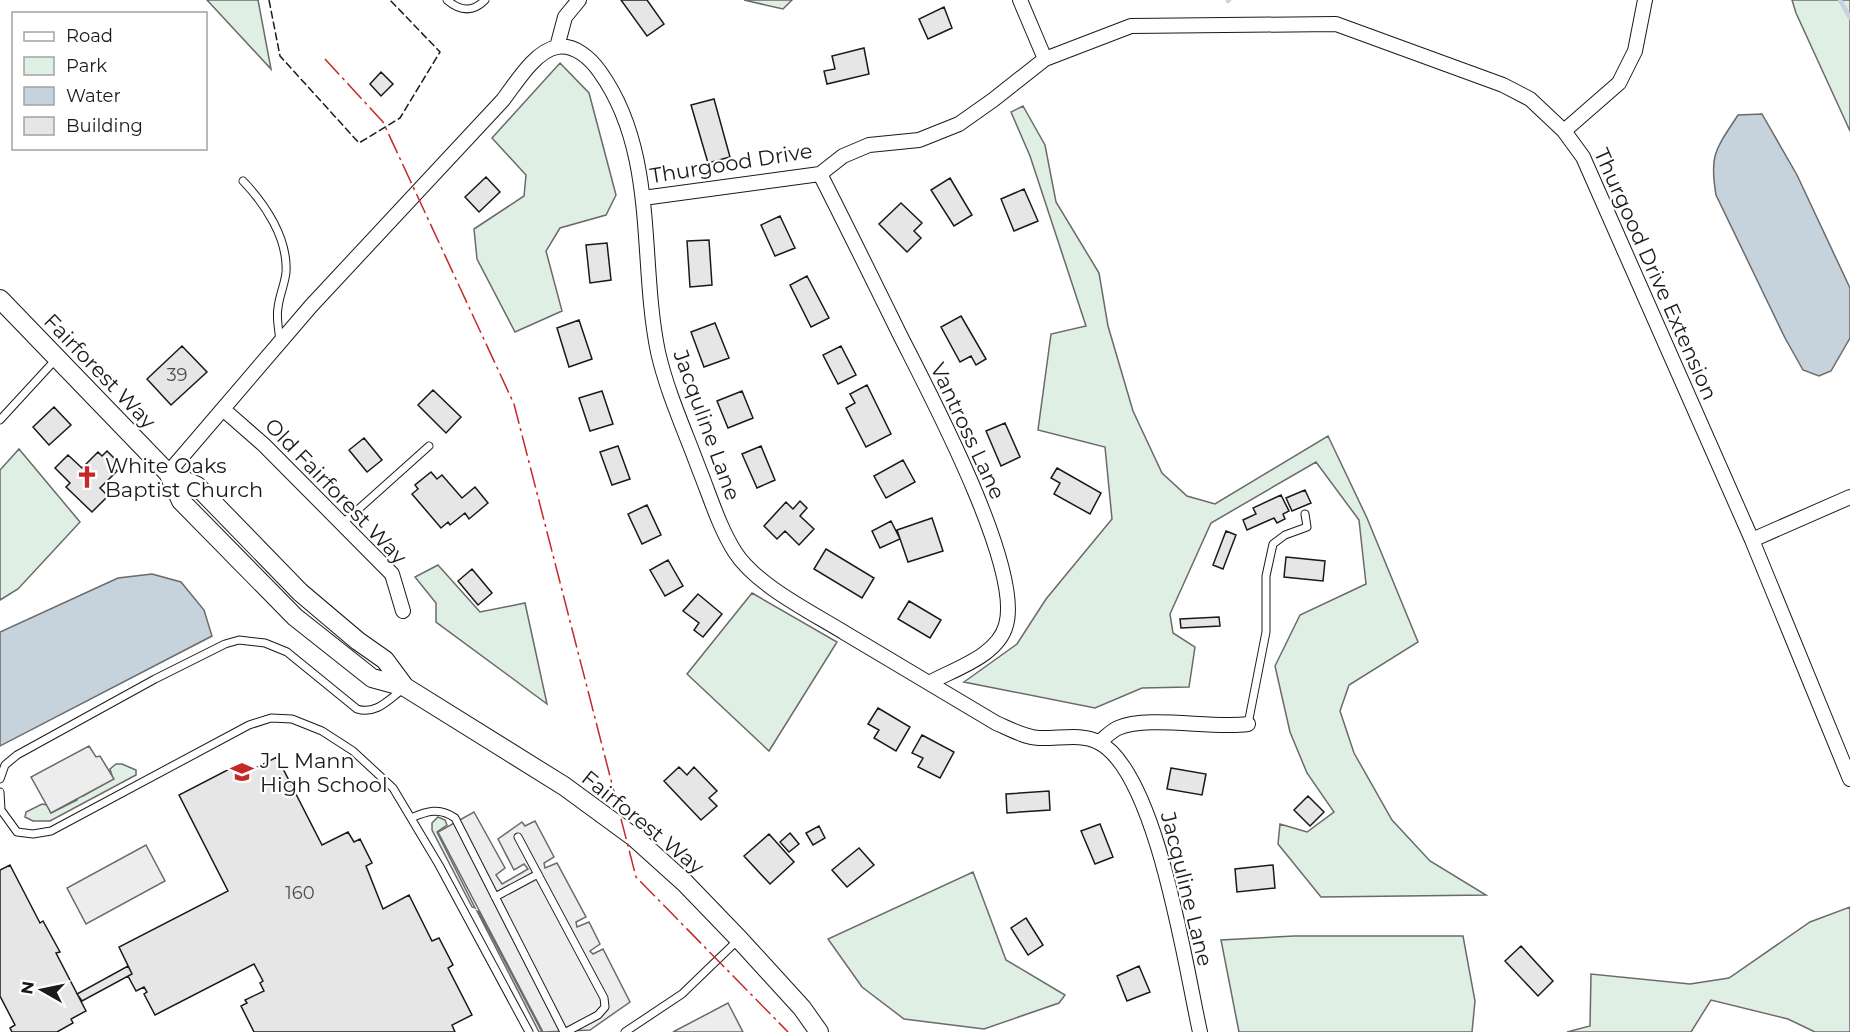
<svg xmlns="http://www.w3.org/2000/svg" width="1850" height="1032" viewBox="0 0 1850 1032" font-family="Montserrat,sans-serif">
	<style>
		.green { fill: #e0efe3; stroke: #6a6a6a; stroke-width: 1.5 }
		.parking { fill: #ededed; stroke: #6a6a6a; stroke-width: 1.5 }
		.water { fill: #c6d2dc; stroke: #6a6a6a; stroke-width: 1.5 }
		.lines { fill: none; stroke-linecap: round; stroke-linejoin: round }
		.stream { stroke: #c6d2dc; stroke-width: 4.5 }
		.building { fill: #e6e6e6; stroke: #1a1a1a; stroke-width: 1.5 }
		.lane-casing { stroke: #1a1a1a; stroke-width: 9 }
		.street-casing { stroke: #1a1a1a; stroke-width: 16 }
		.secondary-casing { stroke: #1a1a1a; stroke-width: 20 }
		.lane { stroke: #fff; stroke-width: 7 }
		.street { stroke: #fff; stroke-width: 14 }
		.secondary { stroke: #fff; stroke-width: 18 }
		.fence { stroke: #1a1a1a; stroke-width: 1.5; stroke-dasharray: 8 3; stroke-linecap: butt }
		.power { stroke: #c62828; stroke-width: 1.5; stroke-dasharray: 21 4.5 3 4.5; stroke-linecap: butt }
		.labels { text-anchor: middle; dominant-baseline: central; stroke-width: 4.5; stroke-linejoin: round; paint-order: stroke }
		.number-label { font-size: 18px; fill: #4d4d4d }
		.street-label { font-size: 21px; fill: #1a1a1a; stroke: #fff }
		.poi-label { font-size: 21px; fill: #1a1a1a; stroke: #fff; text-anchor: start }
	</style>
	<rect width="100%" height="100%" fill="#fff"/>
	<path class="green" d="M 207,0 L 258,0 L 271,69 Z
		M 744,0 L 792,0 L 783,9 Z
		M 1792,0 L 1850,0 L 1850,131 L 1796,13 Z
		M 560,63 L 589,93 L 616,195 L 606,215 L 560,228 L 546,251 L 562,311 L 515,332 L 477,259 L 474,229 L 524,196 L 526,175 L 492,138 Z
		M 1023,106 L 1045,145 L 1056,202 L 1099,273 L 1108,326 L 1133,411 L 1162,473 L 1187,496 L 1215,504 L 1328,436 L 1367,518 L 1418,642 L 1349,685 L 1340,711 L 1354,753 L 1392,820 L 1430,861 L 1486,895 L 1321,897 L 1278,844 L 1280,824 L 1307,832 L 1334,812 L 1307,773 L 1290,732 L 1275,666 L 1300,615 L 1366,584 L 1359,520 L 1316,462 L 1211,523 L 1170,614 L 1173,633 L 1195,647 L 1189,687 L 1142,688 L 1095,708 L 964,682 L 1017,644 L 1046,599 L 1112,519 L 1105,447 L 1038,430 L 1051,334 L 1086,326 L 1030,156 L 1011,112 Z
		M 19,449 L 80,522 L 18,589 L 0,600 L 0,470 Z
		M 438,565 L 480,612 L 525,603 L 547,704 L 436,622 L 436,603 L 415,577 Z
		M 752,593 L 837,642 L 769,751 L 687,674 Z
		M 116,764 L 122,764 L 136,770 L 136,775 L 50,821 L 33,821 L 25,817 L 26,812 L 42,804 L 47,805 L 51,813 L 77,800 L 77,787 L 83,796 L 113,779 L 110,769 Z
		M 438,817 L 445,820 L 447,825 L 437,832 L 475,908 L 472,907 L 432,830 L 432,823 Z
		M 973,872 L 1006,960 L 1065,995 L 1059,1003 L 984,1029 L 904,1019 L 862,987 L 828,939 Z
		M 1850,907 L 1850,1032 L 1815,1032 L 1788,1019 L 1711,1000 L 1691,1032 L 1567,1032 L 1590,1026 L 1591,974 L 1690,984 L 1729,978 L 1810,922 Z
		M 477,911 L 479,912 L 542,1032 L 539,1032 Z
		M 1294,936 L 1463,936 L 1475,1001 L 1472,1032 L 1239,1032 L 1221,940 Z"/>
	<path class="parking" d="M 89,746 L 96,757 L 100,756 L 114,779 L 51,813 L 31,777 Z
		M 474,812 L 505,868 L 496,875 L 502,884 L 528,869 L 524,864 L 514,870 L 498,839 L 522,822 L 525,826 L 535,821 L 554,857 L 544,863 L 545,868 L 557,863 L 586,917 L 576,922 L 577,927 L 589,922 L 600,944 L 590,951 L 593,954 L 603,949 L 630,1002 L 590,1030 L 543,1032 L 438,832 Z
		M 146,845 L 165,881 L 86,924 L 67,888 Z
		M 728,1003 L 743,1032 L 673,1032 Z"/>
	<path class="water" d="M 1762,114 L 1797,175 L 1850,288 L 1850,338 L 1831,371 L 1819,376 L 1803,370 L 1785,338 L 1716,195 C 1709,154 1716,149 1738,115 Z
		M 152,574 L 181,582 L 204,610 L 212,636 L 0,746 L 0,632 L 118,578 Z"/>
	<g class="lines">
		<path class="stream" d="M 1840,0 L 1850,18
			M 1228,1 L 1229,0"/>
	</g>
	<path class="building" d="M 621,0 L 647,0 L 664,24 L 647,36 Z
		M 944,7 L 952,28 L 928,39 L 919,19 Z
		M 864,48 L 869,74 L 827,84 L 824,71 L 835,69 L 832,56 Z
		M 381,72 L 393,84 L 381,96 L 370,84 Z
		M 714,99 L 730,157 L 708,163 L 691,105 Z
		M 486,177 L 500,192 L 479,212 L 465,197 Z
		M 950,178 L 972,215 L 954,226 L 931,190 Z
		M 1024,189 L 1038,221 L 1014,231 L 1001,199 Z
		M 901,203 L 922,223 L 914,231 L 921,238 L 907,252 L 879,224 Z
		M 780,216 L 795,248 L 775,256 L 761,225 Z
		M 709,240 L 712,285 L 690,287 L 687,241 Z
		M 607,243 L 611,280 L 590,283 L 586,245 Z
		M 807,276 L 829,318 L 811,327 L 790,285 Z
		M 961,316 L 986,359 L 976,365 L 971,356 L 960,362 L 941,327 Z
		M 579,320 L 592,359 L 569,367 L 557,328 Z
		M 715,323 L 729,358 L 704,367 L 691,332 Z
		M 182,346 L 207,372 L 171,405 L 147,379 Z
		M 841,346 L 856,375 L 838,384 L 823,355 Z
		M 867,385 L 891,434 L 866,447 L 846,408 L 855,403 L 850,394 Z
		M 433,390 L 461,417 L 446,433 L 418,405 Z
		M 602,391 L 613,424 L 590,431 L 579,398 Z
		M 742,391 L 753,418 L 728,428 L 717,401 Z
		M 54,407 L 71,425 L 49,445 L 33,427 Z
		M 1005,423 L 1020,457 L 1001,466 L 986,431 Z
		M 364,438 L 382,460 L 367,472 L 349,450 Z
		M 618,446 L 630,479 L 612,485 L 600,452 Z
		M 761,446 L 775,480 L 757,488 L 742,454 Z
		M 107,451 L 119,463 L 114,468 L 117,471 L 100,488 L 108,496 L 92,512 L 66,487 L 70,483 L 55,468 L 68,455 L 82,468 L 98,452 L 102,456 Z
		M 903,460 L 915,482 L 886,498 L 874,476 Z
		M 1057,468 L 1101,493 L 1090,514 L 1054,494 L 1060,483 L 1051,478 Z
		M 431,472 L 437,479 L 442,475 L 462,498 L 475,487 L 488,503 L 469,519 L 465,513 L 450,525 L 448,522 L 441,528 L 412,494 L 418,489 L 415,485 Z
		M 1305,490 L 1311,503 L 1292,511 L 1286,498 Z
		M 1281,495 L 1289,511 L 1283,514 L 1285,519 L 1277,523 L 1274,518 L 1247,530 L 1243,520 L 1256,514 L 1253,508 Z
		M 800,501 L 807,508 L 800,516 L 814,529 L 799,545 L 785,531 L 777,539 L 764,526 L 786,502 L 793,509 Z
		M 647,505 L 661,535 L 642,544 L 628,514 Z
		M 932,518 L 943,551 L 908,562 L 897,530 Z
		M 891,521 L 900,539 L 880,548 L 872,531 Z
		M 1226,531 L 1236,535 L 1223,569 L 1213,565 Z
		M 826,549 L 874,578 L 862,598 L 814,569 Z
		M 1286,557 L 1325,561 L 1323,581 L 1284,577 Z
		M 668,560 L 683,586 L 665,596 L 650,570 Z
		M 472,569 L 492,593 L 478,605 L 458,581 Z
		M 698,594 L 722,614 L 703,637 L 694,630 L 699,623 L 683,611 Z
		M 909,601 L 941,620 L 930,638 L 898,619 Z
		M 1219,617 L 1220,626 L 1181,628 L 1180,619 Z
		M 878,708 L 910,727 L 896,751 L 874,738 L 879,730 L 868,724 Z
		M 922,735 L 954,752 L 940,778 L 918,767 L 923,758 L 912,753 Z
		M 277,757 L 322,845 L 348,832 L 354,842 L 360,839 L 372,863 L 366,866 L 383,909 L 409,895 L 432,941 L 439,938 L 453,965 L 448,968 L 472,1015 L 452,1025 L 455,1032 L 254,1032 L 241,1006 L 247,1003 L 245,1000 L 264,991 L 260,983 L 263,981 L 254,964 L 155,1015 L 144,994 L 147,992 L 144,987 L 136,991 L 128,976 L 132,974 L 119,947 L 228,891 L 179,795 L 241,763 L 246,773 Z
		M 679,767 L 687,775 L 694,767 L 717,791 L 709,798 L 717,806 L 701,820 L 664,781 Z
		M 1171,768 L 1206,774 L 1202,795 L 1167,789 Z
		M 1049,791 L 1050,810 L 1007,813 L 1006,794 Z
		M 1308,796 L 1324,812 L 1310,826 L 1294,810 Z
		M 1100,824 L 1113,857 L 1095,864 L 1081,831 Z
		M 819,826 L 825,838 L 813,845 L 806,833 Z
		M 790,833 L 799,844 L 789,852 L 780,842 Z
		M 769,834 L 794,862 L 770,884 L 744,856 Z
		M 859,848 L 874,865 L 847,887 L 832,870 Z
		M 10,865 L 40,923 L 43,921 L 60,952 L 56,953 L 86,1011 L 71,1019 L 73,1023 L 57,1032 L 12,1032 L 10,1028 L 15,1025 L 0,996 L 0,870 Z
		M 1273,865 L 1275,888 L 1237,892 L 1235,869 Z
		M 1026,918 L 1043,945 L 1028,955 L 1011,928 Z
		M 1521,946 L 1553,981 L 1538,996 L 1505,961 Z
		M 128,966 L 132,974 L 82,1001 L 77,994 Z
		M 1139,966 L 1150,992 L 1127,1001 L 1117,976 Z"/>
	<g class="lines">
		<g class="lane-casing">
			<path id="lane" d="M 447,0 C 460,11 472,13 485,0
				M 243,181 C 265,204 288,238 286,272 C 285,284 279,296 278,308 C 276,318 279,331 280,341
				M 0,420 L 57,358
				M 343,523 L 429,446
				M 1248,724 L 1266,632 L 1266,576 L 1273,544 L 1285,535 L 1307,527 L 1305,514
				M 0,779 L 5,765 L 17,755 L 155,679 L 225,644 L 239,640 L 265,643 L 287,652 L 357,709 C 376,715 388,700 403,689
				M 0,792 L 1,810 L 17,832 L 33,834 L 51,831 L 249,725 L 271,718 L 292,719 L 322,731 L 353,751 L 393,788 L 439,865 L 529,1032
				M 411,818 C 427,811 440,807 455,818 L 564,1032
				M 518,837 L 604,998 L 605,1007 L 598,1015 L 566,1032
				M 495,897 L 538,874
				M 625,1032 L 682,994 L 739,939"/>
		</g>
		<g class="street-casing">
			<path id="street" d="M 1020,0 L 1045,59
				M 557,47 L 565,17 L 579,0
				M 1564,131 L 1619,83 L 1635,51 L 1645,0
				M 820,174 C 847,227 873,280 899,333 C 927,389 1023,567 1006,625 C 998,656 954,669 929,683
				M 643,198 L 820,174 L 843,156 L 869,145 L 919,140 L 959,124 L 993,100 L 1045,59 L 1131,26 L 1336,24 L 1503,85 L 1530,99 L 1564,131 L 1583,157 L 1752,540 L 1850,779
				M 224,410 L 264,445 L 392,574 L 403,611
				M 168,473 L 311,306 L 503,100 C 516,83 535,51 557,47 C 575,44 591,59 600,72 C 658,153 639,260 658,352 C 667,392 685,431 699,469 C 710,496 719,527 735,552 C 756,585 811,612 845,633 C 895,663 946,693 996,723 C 1010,729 1024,737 1039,738 C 1058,739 1081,733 1098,742 C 1157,771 1186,970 1200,1032
				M 1752,540 L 1850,497
				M 1099,742 C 1105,738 1111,731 1118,728 C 1148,715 1212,729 1248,724"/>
		</g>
		<g class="secondary-casing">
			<path id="secondary" d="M 0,299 L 168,473 L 181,501 L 295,617 L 372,678 L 405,687 L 564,786 L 635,838 L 685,883 L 739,939 L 802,1008 L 819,1032
				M 168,473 L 197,486 L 300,592 L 358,641 L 385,660 L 405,687"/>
		</g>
		<use href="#lane" class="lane"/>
		<use href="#street" class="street"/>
		<use href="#secondary" class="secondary"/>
		<path class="fence" d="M 269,0 L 280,56 L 359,143 L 400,118 L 440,52 L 390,0"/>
		<path class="power" d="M 325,59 L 383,122 L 514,404 L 636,877 L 788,1032"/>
	</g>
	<defs>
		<g id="church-bare" transform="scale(1.8)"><path d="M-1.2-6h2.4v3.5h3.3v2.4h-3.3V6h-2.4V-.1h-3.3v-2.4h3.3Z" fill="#c62828" stroke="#fff" stroke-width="2.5" paint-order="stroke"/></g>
		<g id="school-bare" transform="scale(1.8)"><path d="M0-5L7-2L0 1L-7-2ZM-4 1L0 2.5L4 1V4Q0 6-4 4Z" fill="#c62828" stroke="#fff" stroke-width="2.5" paint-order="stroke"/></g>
	</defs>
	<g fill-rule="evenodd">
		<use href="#church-bare" x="87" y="477"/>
		<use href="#school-bare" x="242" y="772"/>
	</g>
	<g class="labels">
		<g class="number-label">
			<text x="177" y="375">39</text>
			<text x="300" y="893">160</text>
		</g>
		<g class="street-label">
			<text transform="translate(731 163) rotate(-9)">Thurgood Drive</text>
			<text transform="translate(1656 274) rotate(66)">Thurgood Drive Extension</text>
			<text transform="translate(100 371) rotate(46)">Fairforest Way</text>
			<text transform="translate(707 425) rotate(70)">Jacquline Lane</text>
			<text transform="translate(968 431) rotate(65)">Vantross Lane</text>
			<text transform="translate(336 491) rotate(46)">Old Fairforest Way</text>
			<text transform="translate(643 822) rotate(39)">Fairforest Way</text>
			<text transform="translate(1187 889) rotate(76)">Jacquline Lane</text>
		</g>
		<g class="poi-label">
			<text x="105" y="465">White Oaks<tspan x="105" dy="24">Baptist Church</tspan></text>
			<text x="260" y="760">J L Mann<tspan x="260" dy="24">High School</tspan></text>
		</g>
	</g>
	<rect x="12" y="12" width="195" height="138" fill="#ffffff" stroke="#a3a3a3" stroke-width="1.5"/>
	<rect x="24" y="32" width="30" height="9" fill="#ffffff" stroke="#a3a3a3" stroke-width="1.5"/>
	<text x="66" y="42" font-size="18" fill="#1a1a1a">Road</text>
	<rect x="24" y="57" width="30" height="18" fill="#e0efe3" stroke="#a3a3a3" stroke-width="1.5"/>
	<text x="66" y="72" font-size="18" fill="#1a1a1a">Park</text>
	<rect x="24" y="87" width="30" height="18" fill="#c6d2dc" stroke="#a3a3a3" stroke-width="1.5"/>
	<text x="66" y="102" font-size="18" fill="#1a1a1a">Water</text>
	<rect x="24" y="117" width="30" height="18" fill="#e6e6e6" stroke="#a3a3a3" stroke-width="1.5"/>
	<text x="66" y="132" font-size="18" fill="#1a1a1a">Building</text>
	<g transform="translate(42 990) rotate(279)" stroke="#ffffff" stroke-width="4.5" paint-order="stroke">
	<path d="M0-4.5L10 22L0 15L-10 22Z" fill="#1a1a1a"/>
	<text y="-9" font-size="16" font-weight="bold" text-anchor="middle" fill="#1a1a1a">N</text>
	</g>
</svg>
